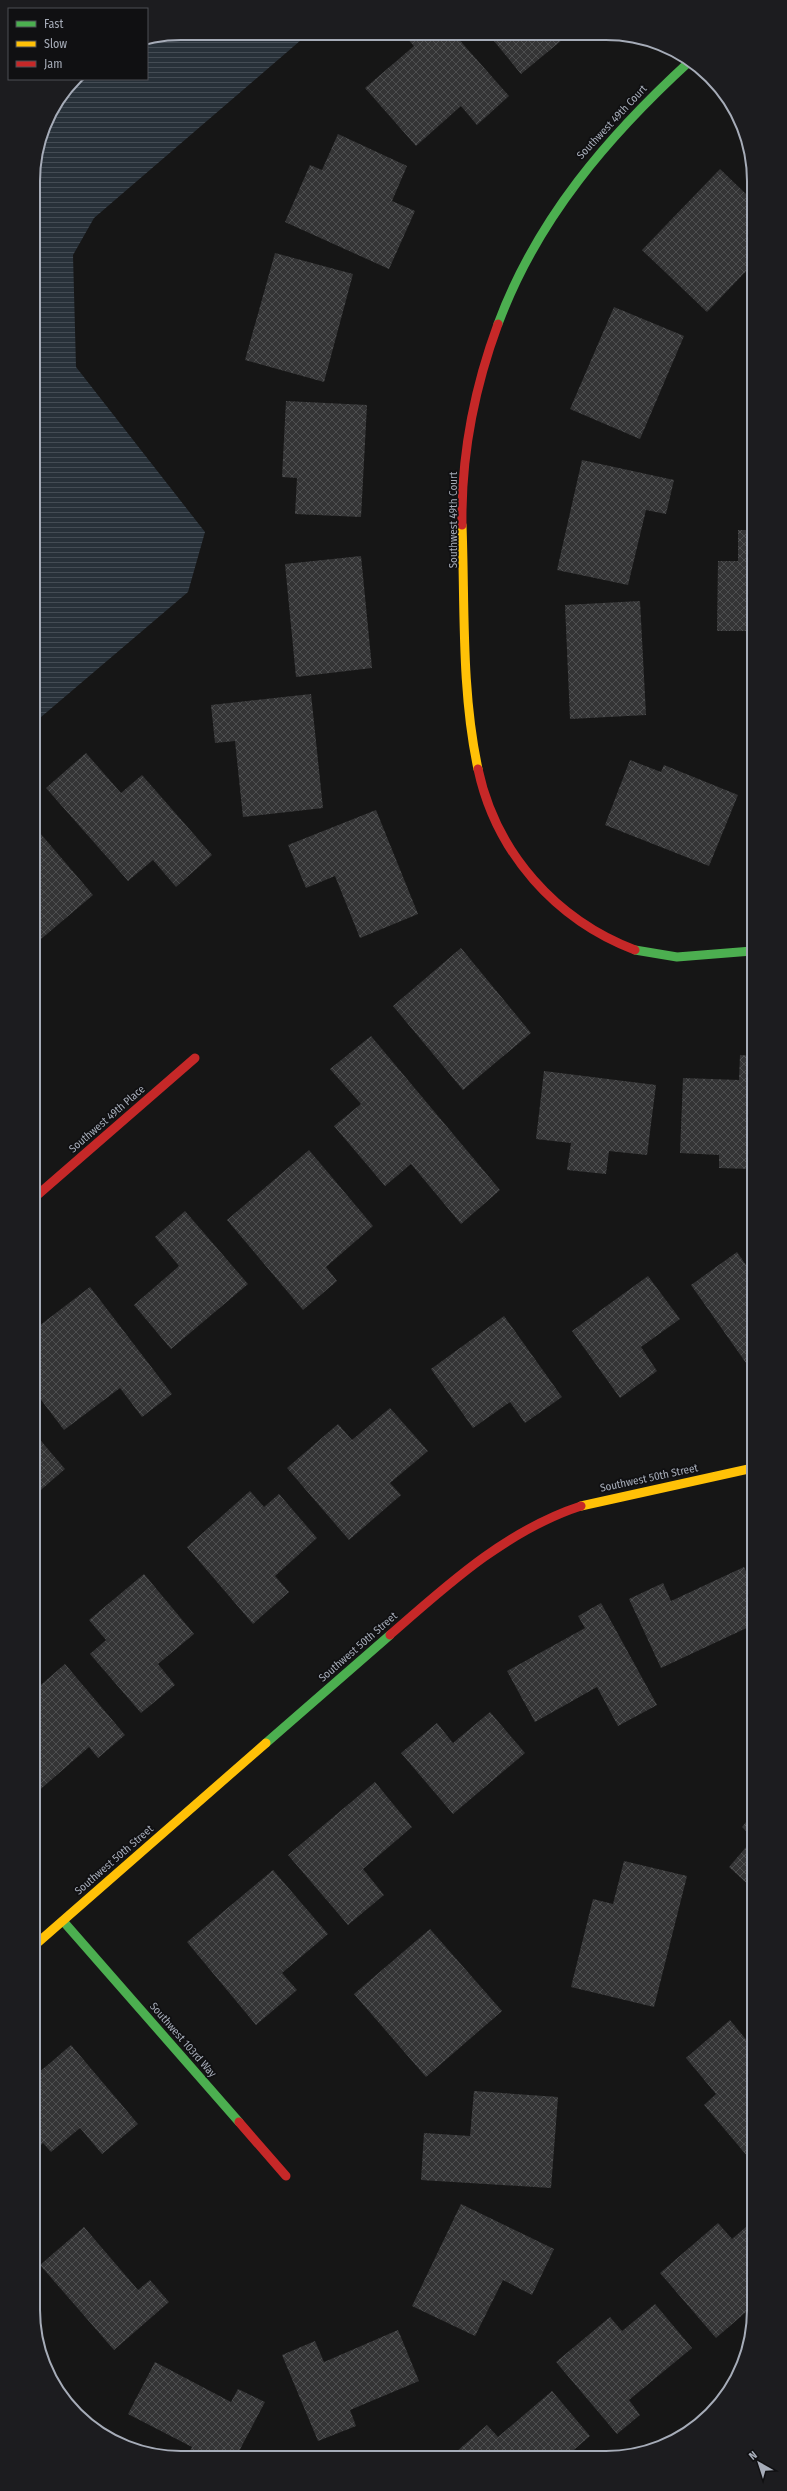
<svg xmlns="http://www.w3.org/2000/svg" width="787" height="2491" viewBox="0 0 787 2491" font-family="'Fira Sans Condensed',sans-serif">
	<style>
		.water { fill: url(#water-rules) }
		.building { fill: url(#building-cross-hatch) }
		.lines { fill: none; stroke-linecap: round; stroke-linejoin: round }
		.fast { stroke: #4caf50; stroke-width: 9 }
		.slow { stroke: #ffc107; stroke-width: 9 }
		.jam { stroke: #c62828; stroke-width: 9 }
		.labels { text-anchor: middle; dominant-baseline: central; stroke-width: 3.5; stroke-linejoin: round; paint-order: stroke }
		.street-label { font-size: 11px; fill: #a6acb8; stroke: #101012 }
		.rim { fill: none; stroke: #a6acb8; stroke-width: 2 }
	</style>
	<defs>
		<pattern id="water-rules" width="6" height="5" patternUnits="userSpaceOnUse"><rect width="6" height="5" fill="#283139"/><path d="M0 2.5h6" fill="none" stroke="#444c54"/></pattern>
		<pattern id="building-cross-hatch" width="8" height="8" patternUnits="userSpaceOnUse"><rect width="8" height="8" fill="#343435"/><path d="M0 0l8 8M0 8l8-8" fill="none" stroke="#4e4f50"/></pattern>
	</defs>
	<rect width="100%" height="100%" fill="#161616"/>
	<path class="water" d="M 181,33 L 308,34 L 94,218 L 73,255 L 76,367 L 205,532 L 188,592 L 34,723 L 33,172 L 44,124 L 75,79 L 147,79 L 147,40 Z"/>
	<path class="building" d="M 409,34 L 455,35 L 509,96 L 477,125 L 461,106 L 416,146 L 365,88 L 414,46 L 406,37 Z
		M 489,35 L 568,35 L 521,74 Z
		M 338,134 L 407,166 L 392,201 L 415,211 L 389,269 L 285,222 L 310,165 L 322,170 Z
		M 749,145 L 751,153 L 751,157 L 744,149 Z
		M 720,169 L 751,199 L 751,266 L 707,312 L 642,250 Z
		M 275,253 L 353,274 L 324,382 L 245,360 Z
		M 614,307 L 684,336 L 640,439 L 570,409 Z
		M 286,401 L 367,405 L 361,517 L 295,514 L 297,478 L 282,477 Z
		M 582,460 L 674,480 L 666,514 L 646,510 L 628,585 L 557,570 Z
		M 738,530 L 752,530 L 752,631 L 717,631 L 718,561 L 738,561 Z
		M 361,556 L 372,668 L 296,677 L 285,564 Z
		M 640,601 L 646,715 L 570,719 L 565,605 Z
		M 749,689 L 752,689 L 752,735 L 750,735 Z
		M 311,694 L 323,808 L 243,817 L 235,741 L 215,743 L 211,705 Z
		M 86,753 L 121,793 L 142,775 L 212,855 L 176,887 L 153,860 L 128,881 L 46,788 Z
		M 630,760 L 661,772 L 664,765 L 738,795 L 709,866 L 605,825 Z
		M 376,810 L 418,914 L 360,938 L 335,876 L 306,888 L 288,845 Z
		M 34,826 L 93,895 L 34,945 Z
		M 461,948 L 531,1033 L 463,1090 L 393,1006 Z
		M 371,1036 L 500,1190 L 461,1224 L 411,1164 L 385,1186 L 334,1126 L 361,1104 L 330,1069 Z
		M 34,1037 L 38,1042 L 34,1046 Z
		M 740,1055 L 752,1056 L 752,1169 L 719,1168 L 719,1155 L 680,1153 L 683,1078 L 739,1080 Z
		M 544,1071 L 656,1085 L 647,1155 L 609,1151 L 606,1174 L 567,1170 L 571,1143 L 536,1139 Z
		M 309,1150 L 373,1226 L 326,1267 L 337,1281 L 303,1310 L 227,1220 Z
		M 185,1211 L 248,1284 L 171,1349 L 134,1305 L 179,1266 L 155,1237 Z
		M 737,1252 L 752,1274 L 753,1369 L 751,1370 L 691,1285 Z
		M 648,1276 L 680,1319 L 641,1347 L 657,1371 L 620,1398 L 572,1331 Z
		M 90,1287 L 172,1394 L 142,1417 L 120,1388 L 64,1430 L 35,1392 L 35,1329 Z
		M 504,1316 L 562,1397 L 525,1423 L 510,1402 L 473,1428 L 431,1369 Z
		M 390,1408 L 428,1451 L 390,1483 L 401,1495 L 349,1540 L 287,1468 L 338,1424 L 352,1440 Z
		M 35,1434 L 65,1469 L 35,1495 Z
		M 250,1491 L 264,1507 L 279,1494 L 317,1538 L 275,1576 L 289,1592 L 253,1624 L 187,1547 Z
		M 744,1567 L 753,1587 L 753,1625 L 661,1668 L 629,1599 L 663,1583 L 671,1601 Z
		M 144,1574 L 194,1634 L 158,1664 L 175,1685 L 141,1713 L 90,1654 L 106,1640 L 89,1620 Z
		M 601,1603 L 657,1705 L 618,1726 L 597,1687 L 535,1722 L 507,1671 L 585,1628 L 578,1616 Z
		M 65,1664 L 125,1735 L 98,1758 L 89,1747 L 35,1794 L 35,1690 Z
		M 490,1712 L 525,1753 L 453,1814 L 401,1753 L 437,1723 L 453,1743 Z
		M 375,1782 L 412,1827 L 363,1869 L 384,1895 L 348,1925 L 288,1855 Z
		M 753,1814 L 753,1838 L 742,1827 Z
		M 753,1839 L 753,1889 L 729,1867 Z
		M 624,1861 L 687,1876 L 654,2007 L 571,1987 L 593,1899 L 613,1904 Z
		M 273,1870 L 328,1934 L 282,1973 L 297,1990 L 256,2025 L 187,1942 Z
		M 430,1929 L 502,2011 L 426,2077 L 354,1994 Z
		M 730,2020 L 753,2048 L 754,2164 L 704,2105 L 716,2094 L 686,2058 Z
		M 71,2045 L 138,2124 L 102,2154 L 80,2128 L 51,2152 L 43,2143 L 36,2150 L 36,2075 Z
		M 474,2091 L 558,2097 L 551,2188 L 421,2180 L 424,2133 L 470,2136 Z
		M 461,2204 L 554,2249 L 532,2295 L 503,2280 L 475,2336 L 412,2306 Z
		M 754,2220 L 754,2305 L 716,2338 L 660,2273 L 718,2223 L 732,2239 Z
		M 84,2227 L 138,2290 L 150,2280 L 169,2302 L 114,2350 L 40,2265 Z
		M 655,2304 L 692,2348 L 629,2400 L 640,2415 L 617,2434 L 556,2362 L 610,2317 L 622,2331 Z
		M 398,2330 L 419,2381 L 350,2410 L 356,2426 L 318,2441 L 282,2355 L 315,2341 L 324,2362 Z
		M 155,2362 L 231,2402 L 238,2389 L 265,2402 L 237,2455 L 188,2455 L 192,2447 L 128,2414 Z
		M 552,2391 L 590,2436 L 568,2455 L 458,2455 L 456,2452 L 487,2425 L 498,2437 Z"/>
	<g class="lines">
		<path class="fast" d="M 498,324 C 537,219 608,136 690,61
			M 635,950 L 677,957 L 752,951
			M 266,1743 L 390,1635
			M 63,1921 L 239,2122"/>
		<path class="slow" d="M 462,525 C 465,606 461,690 478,769
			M 581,1506 L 753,1468
			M 35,1945 L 266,1743"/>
		<path class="jam" d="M 462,525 C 461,456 474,389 498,324
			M 478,769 C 496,853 556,920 635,950
			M 34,1198 L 195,1058
			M 390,1635 C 447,1585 507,1530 581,1506
			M 239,2122 L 286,2176"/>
	</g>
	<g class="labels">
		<g class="street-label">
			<text transform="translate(612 122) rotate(-47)">Southwest 49th Court</text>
			<text transform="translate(453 520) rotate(-90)">Southwest 49th Court</text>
			<text transform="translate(107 1119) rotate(-41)">Southwest 49th Place</text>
			<text transform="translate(649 1478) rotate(-12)">Southwest 50th Street</text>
			<text transform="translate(358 1647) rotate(-41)">Southwest 50th Street</text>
			<text transform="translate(114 1860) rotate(-41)">Southwest 50th Street</text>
			<text transform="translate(183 2040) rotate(49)">Southwest 103rd Way</text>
		</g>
	</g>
	<path d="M0 0H787V2491H0ZM181 40H606A141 141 0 0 1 747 181V2310A141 141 0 0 1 606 2451H181A141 141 0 0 1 40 2310V181A141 141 0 0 1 181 40Z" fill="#1c1c1f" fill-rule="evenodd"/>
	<path class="rim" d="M181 40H606A141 141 0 0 1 747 181V2310A141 141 0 0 1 606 2451H181A141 141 0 0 1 40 2310V181A141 141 0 0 1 181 40Z"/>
	<rect x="8" y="8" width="140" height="72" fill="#101012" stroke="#4c4e54"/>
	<rect x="16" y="21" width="20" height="6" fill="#4caf50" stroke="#4c4e54"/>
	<text x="44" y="28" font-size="12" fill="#a6acb8">Fast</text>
	<rect x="16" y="41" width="20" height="6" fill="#ffc107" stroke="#4c4e54"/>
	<text x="44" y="48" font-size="12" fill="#a6acb8">Slow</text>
	<rect x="16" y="61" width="20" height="6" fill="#c62828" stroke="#4c4e54"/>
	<text x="44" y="68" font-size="12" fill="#a6acb8">Jam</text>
	<g transform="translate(759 2463) rotate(321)" stroke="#101012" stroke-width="3" paint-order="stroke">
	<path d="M0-3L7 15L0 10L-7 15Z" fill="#a6acb8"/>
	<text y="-6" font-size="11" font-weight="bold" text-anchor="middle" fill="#a6acb8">N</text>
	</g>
</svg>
